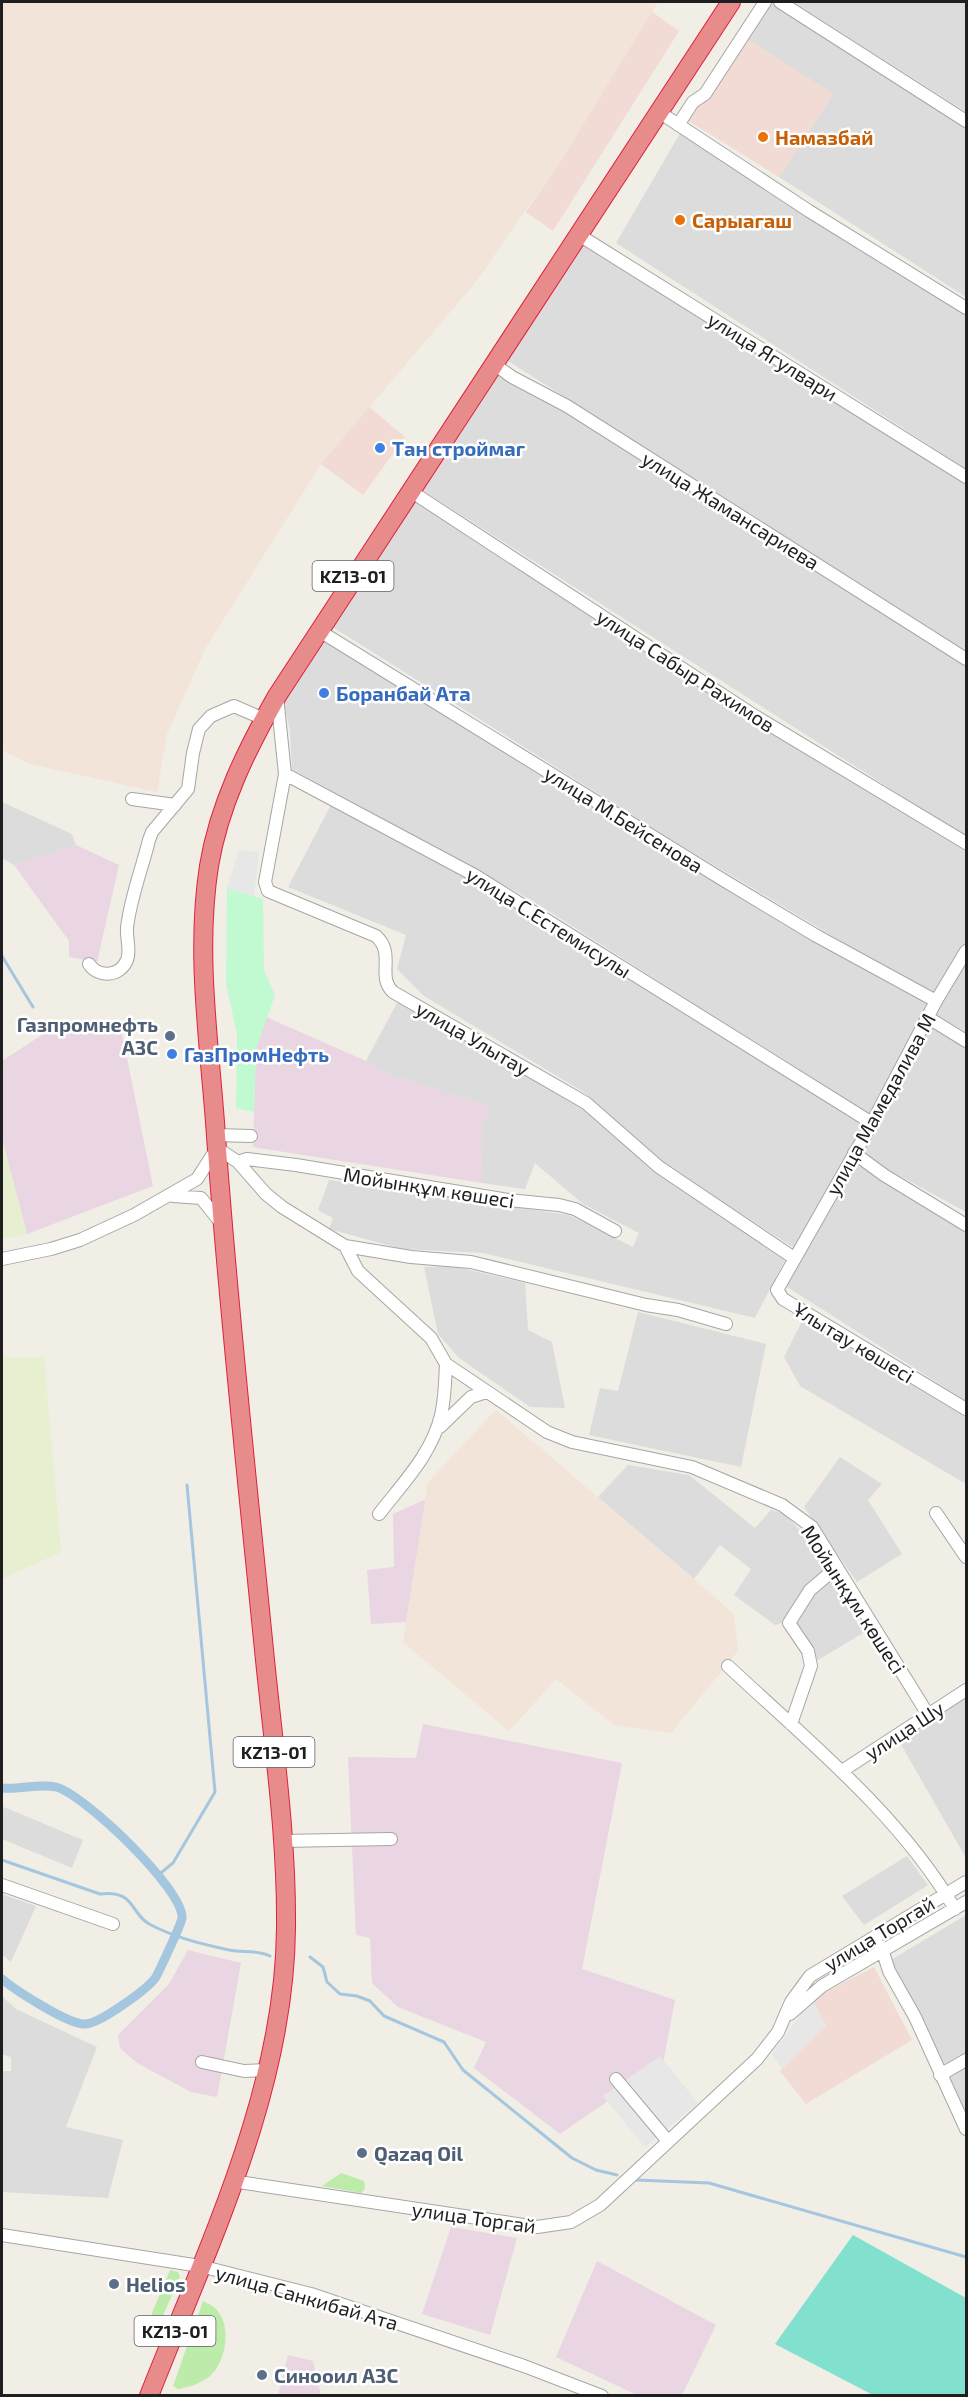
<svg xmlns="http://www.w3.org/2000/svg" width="968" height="2397" viewBox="0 0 968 2397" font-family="'Exo 2',sans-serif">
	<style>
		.residential { fill: #dddcdc }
		.commercial { fill: #f1dbd4 }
		.industrial { fill: #e9d6e2 }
		.military { fill: #f2e4d8 }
		.farmland { fill: #e6efd0 }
		.grass { fill: #bdebaa }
		.park { fill: #c1fad1 }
		.pitch { fill: #81e0ce }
		.parking { fill: #e7e7e7 }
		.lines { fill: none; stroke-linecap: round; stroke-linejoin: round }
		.stream { stroke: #a4c6de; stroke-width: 3 }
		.canal { stroke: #a4c6de; stroke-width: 9 }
		.minor-casing { stroke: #a6a6a6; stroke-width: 14 }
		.highway-casing { stroke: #de213d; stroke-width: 20 }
		.minor { stroke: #fff; stroke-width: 12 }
		.highway { stroke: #e88c8b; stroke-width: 18 }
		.food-dot { fill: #e8710a; stroke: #fff; stroke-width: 2 }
		.shop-dot { fill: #3f7fe0; stroke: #fff; stroke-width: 2 }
		.service-dot { fill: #5c6f8a; stroke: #fff; stroke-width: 2 }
		.labels { text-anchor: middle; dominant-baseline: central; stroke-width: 5; stroke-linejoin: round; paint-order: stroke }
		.shield { fill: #fff; stroke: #626262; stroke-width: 1.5 }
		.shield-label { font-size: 18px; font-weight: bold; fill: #1f1f1f }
		.food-label { font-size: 20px; font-weight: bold; fill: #c56008; stroke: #fff; text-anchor: start }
		.street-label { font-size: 20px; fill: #1f1f1f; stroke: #fff }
		.shop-label { font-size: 20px; font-weight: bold; fill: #366cbe; stroke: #fff; text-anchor: start }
		.service-label { font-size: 20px; font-weight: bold; fill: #4e5e75; stroke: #fff; text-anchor: start }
	</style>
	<rect width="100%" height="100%" fill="#f0eee5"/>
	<path class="residential" d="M 763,2 L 775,2 L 966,121 L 966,297 L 779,177 L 833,94 L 742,36 Z
		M 793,2 L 966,2 L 966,112 Z
		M 682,130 L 966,308 L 966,469 L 616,243 Z
		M 584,240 L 966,479 L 966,651 L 505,359 Z
		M 499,366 L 966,663 L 966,837 L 419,488 Z
		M 414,497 L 966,845 L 966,944 L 934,997 L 664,835 L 331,626 Z
		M 324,638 L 932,1001 L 871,1117 L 533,901 L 292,769 L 290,731 L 283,699 Z
		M 334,799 L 497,889 L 866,1121 L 794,1248 L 665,1164 L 585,1093 L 424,996 L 397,969 L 406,935 L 288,887 Z
		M 2,802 L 72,834 L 76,845 L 14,865 L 2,858 Z
		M 966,956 L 966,1032 L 932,1013 Z
		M 400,997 L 561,1091 L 627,1143 L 789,1252 L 755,1318 L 483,1253 L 402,1249 L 329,1229 L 333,1218 L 318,1210 L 329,1180 L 569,1215 L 633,1247 L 639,1233 L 583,1204 L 535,1163 L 525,1189 L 482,1183 L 481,1134 L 489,1106 L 390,1075 L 366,1061 Z
		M 928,1019 L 966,1043 L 966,1212 L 856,1152 Z
		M 854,1157 L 966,1225 L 966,1401 L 784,1285 Z
		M 452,1266 L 525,1283 L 528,1330 L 552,1342 L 565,1408 L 530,1407 L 459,1358 L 438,1334 L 424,1267 Z
		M 638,1312 L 766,1344 L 741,1467 L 589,1435 L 600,1388 L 618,1391 Z
		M 806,1313 L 966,1413 L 966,1484 L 800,1386 L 784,1357 Z
		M 840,1457 L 882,1484 L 868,1500 L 902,1554 L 857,1582 L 804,1507 Z
		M 628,1465 L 689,1475 L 755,1528 L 771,1510 L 784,1514 L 803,1533 L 863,1633 L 818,1660 L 790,1620 L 775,1625 L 734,1595 L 751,1569 L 720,1545 L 694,1579 L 598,1497 Z
		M 966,1697 L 966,1858 L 899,1741 Z
		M 4,1807 L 83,1840 L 72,1868 L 2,1839 L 2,1813 Z
		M 907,1856 L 928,1885 L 864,1925 L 842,1896 Z
		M 2,1894 L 36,1906 L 11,1962 L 2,1955 Z
		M 966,1915 L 966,2060 L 944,2074 L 889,1961 Z
		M 2,1996 L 16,2009 L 97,2047 L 66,2127 L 123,2140 L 108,2198 L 2,2192 L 2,2071 L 11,2071 L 11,2057 L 2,2054 Z
		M 966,2066 L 966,2119 L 946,2078 Z"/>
	<path class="commercial" d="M 651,11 L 679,31 L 553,231 L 526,212 L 569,148 Z
		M 742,36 L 833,94 L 779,177 L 689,121 Z
		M 368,406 L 405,437 L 363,495 L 321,464 Z
		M 874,1967 L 912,2040 L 806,2104 L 780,2071 L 826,2026 L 812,1999 Z"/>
	<path class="industrial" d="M 76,845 L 119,865 L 97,962 L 69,957 L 69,941 L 14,865 Z
		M 266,1017 L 366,1061 L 390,1075 L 489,1106 L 481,1134 L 482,1183 L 253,1147 L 256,1049 Z
		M 120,1024 L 153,1186 L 27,1234 L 2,1139 L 2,1061 L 51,1029 Z
		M 426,1499 L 406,1622 L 371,1624 L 367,1570 L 394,1567 L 393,1514 Z
		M 423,1724 L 622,1763 L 582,1969 L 675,2000 L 663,2063 L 560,2134 L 474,2068 L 486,2042 L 398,2007 L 372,1983 L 370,1938 L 356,1935 L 348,1757 L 416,1758 Z
		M 188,1950 L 241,1963 L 217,2097 L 191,2092 L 137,2063 L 120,2048 L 118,2035 L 169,1984 Z
		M 451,2227 L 517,2238 L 490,2335 L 422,2314 Z
		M 597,2261 L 716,2325 L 682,2395 L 637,2395 L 556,2357 Z
		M 288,2355 L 313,2361 L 321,2395 L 278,2395 Z"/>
	<path class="military" d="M 2,2 L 658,2 L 569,148 L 475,283 L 321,464 L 205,649 L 167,734 L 157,792 L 30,764 L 2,750 Z
		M 496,1410 L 734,1614 L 738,1651 L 671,1733 L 614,1725 L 556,1679 L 509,1731 L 403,1642 L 428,1482 Z"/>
	<path class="farmland" d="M 2,1139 L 27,1234 L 2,1239 Z
		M 2,1357 L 44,1357 L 61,1552 L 2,1579 Z"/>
	<path class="grass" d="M 341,2173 L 364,2181 L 365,2189 L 361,2193 L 322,2186 Z
		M 170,2270 L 178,2272 L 180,2277 L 153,2338 L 152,2313 Z
		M 203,2301 C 206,2303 212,2305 215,2308 C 233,2325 226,2363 209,2377 C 199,2384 190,2387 178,2389 L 173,2386 Z"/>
	<path class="park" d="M 227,888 L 263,899 L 264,970 L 275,995 L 256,1049 L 254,1112 L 236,1108 L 237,1034 L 226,983 Z"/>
	<path class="pitch" d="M 853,2235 L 966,2298 L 966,2395 L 873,2395 L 775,2344 Z"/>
	<path class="parking" d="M 239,850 L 259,852 L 254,896 L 227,888 Z
		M 812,1999 L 826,2026 L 782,2069 L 772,2054 Z
		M 660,2056 L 698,2103 L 645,2147 L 603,2096 Z"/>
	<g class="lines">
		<path class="stream" d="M 2,956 L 33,1007
			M 2,1860 L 100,1894 C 137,1890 129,1914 151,1925 C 176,1938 202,1944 229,1950 C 244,1953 255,1949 270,1956
			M 157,1876 L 173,1863 L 215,1792 L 187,1485
			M 310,1957 L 323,1967 L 327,1982 L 340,1994 L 357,1996 L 370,2001 L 384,2016 L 444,2042 L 463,2070 L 572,2158 L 596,2170 L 617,2175
			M 636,2180 L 709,2183 L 966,2257"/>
		<path class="canal" d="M 2,1788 C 19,1790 40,1783 56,1787 C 84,1794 184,1890 182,1918 C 181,1925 160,1969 156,1977 C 148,1989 99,2024 85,2024 C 69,2025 15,1990 2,1979"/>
		<g class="minor-casing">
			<path id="minor" d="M 780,2 L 966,121
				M 659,112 L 809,211 L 966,308
				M 678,125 L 693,102 L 705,94 L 765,2
				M 579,235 L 966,477
				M 494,364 L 512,377 L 567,406 L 966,659
				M 409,490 L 755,716 L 966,843
				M 318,630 L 725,881 L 815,935 L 936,1001
				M 277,696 L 285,774 L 265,882 L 268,891 L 376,936 C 396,954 376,976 393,992 L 586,1103 L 659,1167 L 794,1258
				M 285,774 L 476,876 L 872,1123
				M 132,799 L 175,805
				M 966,951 L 936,1001 L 872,1123 L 777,1290 L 783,1299 L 966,1409
				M 89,964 C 98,978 120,977 127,960 C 131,950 126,938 127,928 C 130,899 142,869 149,840 L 152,832 L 188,789 L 193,753 L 199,729 L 211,716 L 234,706 L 264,719
				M 927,1017 L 966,1041
				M 216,1135 L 251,1136
				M 854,1153 L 884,1175 L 966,1225
				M 238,1162 L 247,1159 L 296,1165 L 508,1200 L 559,1205 L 575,1209 L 615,1231
				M 173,1196 L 201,1198 L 221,1223
				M 345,1246 L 358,1271 L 431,1338 L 446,1364 L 547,1432 L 572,1442 L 692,1467 L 782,1505 L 812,1527 L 927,1713
				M 2,1259 L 51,1249 L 80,1240 L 134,1215 L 197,1179 L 217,1148 L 238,1162 L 266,1194 L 282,1207 L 345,1246 L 411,1257 L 471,1262 L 646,1305 L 678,1310 L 726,1324
				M 440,1427 L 471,1397 L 486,1392
				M 936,1513 L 966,1557
				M 379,1514 C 402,1484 432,1454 441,1415 C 445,1399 445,1381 446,1364
				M 728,1666 C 809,1742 898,1813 955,1909
				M 791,1724 L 811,1666 L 808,1651 L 789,1623 L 810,1590 L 836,1568
				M 842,1771 L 966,1690
				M 281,1841 L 391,1839
				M 2,1885 L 113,1924
				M 881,1946 L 889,1971 L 915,2017 L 966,2129
				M 790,2014 L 822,1986 L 966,1902
				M 202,2062 L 244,2071 L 269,2070
				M 940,2075 L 966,2060
				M 616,2079 L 667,2140
				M 232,2181 L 537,2227 L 571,2222 L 600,2205 L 757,2059 L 778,2032 L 791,2002 L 810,1976 L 966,1882
				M 2,2235 L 200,2266 L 311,2294 L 524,2366 L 602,2396"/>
		</g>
		<g class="highway-casing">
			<path id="highway" d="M 149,2396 C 207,2248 285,2090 286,1928 C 287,1836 273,1742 264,1650 C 247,1478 228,1307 216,1136 C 210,1046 195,955 209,866 C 219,805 247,749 277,696 L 731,2"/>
		</g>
		<use href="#minor" class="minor"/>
		<use href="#highway" class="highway"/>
	</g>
	<g class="food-dot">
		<circle cx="763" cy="137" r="6"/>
		<circle cx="680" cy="220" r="6"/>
	</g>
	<g class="shop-dot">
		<circle cx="380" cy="448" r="6"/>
		<circle cx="324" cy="693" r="6"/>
		<circle cx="172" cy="1054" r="6"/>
	</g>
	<g class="service-dot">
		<circle cx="170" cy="1036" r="6"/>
		<circle cx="362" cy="2153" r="6"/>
		<circle cx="114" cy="2284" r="6"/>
		<circle cx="262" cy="2375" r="6"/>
	</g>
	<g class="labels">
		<g class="shield">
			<rect x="312.5" y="561" width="81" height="30" rx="4.5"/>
			<rect x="233.5" y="1737" width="81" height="30" rx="4.5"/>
			<rect x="134.5" y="2316" width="81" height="30" rx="4.5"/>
		</g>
		<g class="shield-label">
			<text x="353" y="576">KZ13-01</text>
			<text x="274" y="1752">KZ13-01</text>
			<text x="175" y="2331">KZ13-01</text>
		</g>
		<g class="food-label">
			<text x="775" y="137">Намазбай</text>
			<text x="692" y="220">Сарыагаш</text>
		</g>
		<g class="street-label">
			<text transform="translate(773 356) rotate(32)">улица Ягулвари</text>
			<text transform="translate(731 510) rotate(32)">улица Жамансариева</text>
			<text transform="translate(686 670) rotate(33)">улица Сабыр Рахимов</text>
			<text transform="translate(624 819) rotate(32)">улица М.Бейсенова</text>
			<text transform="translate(549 922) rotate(32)">улица С.Естемисулы</text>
			<text transform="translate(473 1038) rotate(30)">улица Улытау</text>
			<text transform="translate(880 1104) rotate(-61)">улица Мамедалива М</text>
			<text transform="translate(429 1187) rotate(9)">Мойынқұм көшесі</text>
			<text transform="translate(854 1342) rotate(31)">Ұлытау көшесі</text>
			<text transform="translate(854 1599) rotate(57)">Мойынқұм көшесі</text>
			<text transform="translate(904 1730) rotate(-33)">улица Шу</text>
			<text transform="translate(879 1933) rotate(-31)">улица Торгай</text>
			<text transform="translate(474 2217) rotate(8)">улица Торгай</text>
			<text transform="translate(307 2297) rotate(16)">улица Санкибай Ата</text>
		</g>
		<g class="shop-label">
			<text x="392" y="448">Тан строймаг</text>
			<text x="336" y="693">Боранбай Ата</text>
			<text x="184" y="1054">ГазПромНефть</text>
		</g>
		<g class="service-label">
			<text x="158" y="1024" text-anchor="end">Газпромнефть<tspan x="158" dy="23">АЗС</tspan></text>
			<text x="374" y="2153">Qazaq Oil</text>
			<text x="126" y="2284">Helios</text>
			<text x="274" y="2375">Синооил АЗС</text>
		</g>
	</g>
	<rect width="968" height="2397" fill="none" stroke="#1f1f1f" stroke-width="6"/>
</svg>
